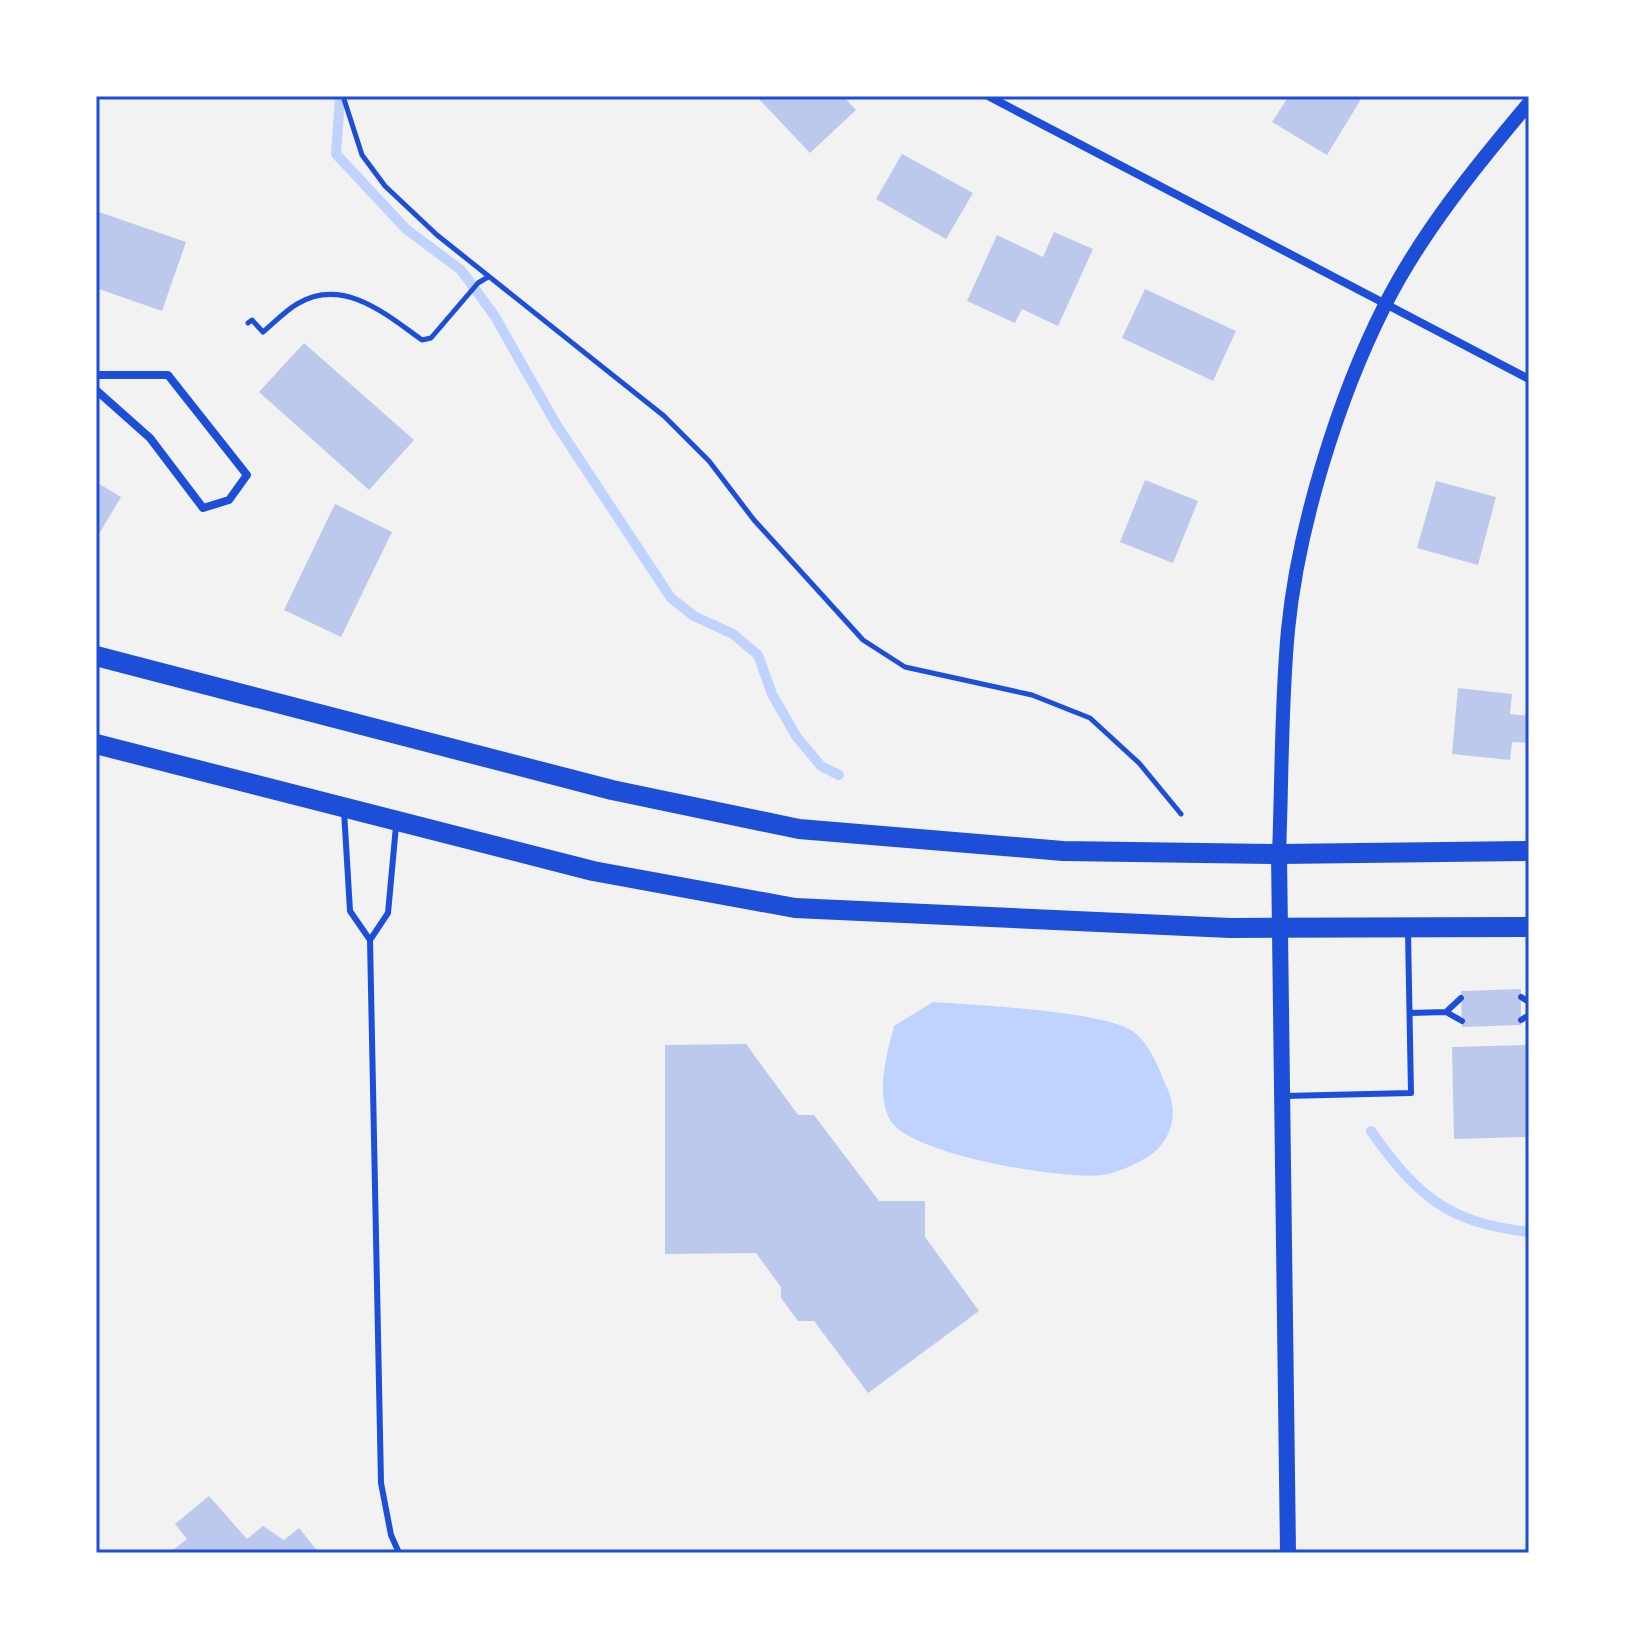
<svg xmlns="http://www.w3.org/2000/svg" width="1625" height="1649" viewBox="0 0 1625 1649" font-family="'Fira Sans Condensed',sans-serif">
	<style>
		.water { fill: #bfd3fe }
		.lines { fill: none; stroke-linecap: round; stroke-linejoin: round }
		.stream { stroke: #bfd3fe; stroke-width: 10 }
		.building { fill: #bdc9ec }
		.path { stroke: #1d4ed8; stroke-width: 5 }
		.service { stroke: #1d4ed8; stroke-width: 6 }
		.minor { stroke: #1d4ed8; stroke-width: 8 }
		.tertiary { stroke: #1d4ed8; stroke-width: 14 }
		.secondary { stroke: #1d4ed8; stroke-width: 16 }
		.primary { stroke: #1d4ed8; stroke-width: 20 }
		.neatline { fill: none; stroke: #1d4ed8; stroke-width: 3 }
	</style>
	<rect width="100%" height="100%" fill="#f2f2f2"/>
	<path class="water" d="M 933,1002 C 972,1005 1110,1011 1135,1033 C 1152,1047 1159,1070 1168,1090 C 1178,1113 1172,1138 1152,1154 C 1141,1162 1115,1174 1102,1175 C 1063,1180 910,1155 890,1120 C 875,1091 887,1055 894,1026 Z"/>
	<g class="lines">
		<path class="stream" d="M 340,96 L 336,154 L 406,229 L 461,270 L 494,315 L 556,424 L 671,598 L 694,616 L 733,634 L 758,655 L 772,694 L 796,736 L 821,766 L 839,775
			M 1371,1131 C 1417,1196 1448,1223 1529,1232"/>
	</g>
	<path class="building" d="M 756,96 L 843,96 L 856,110 L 810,153 Z
		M 1289,96 L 1363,96 L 1327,155 L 1272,122 Z
		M 902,154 L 973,193 L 946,239 L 876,199 Z
		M 96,211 L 186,242 L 162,311 L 96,288 Z
		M 1054,232 L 1093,249 L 1058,326 L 1022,309 L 1015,323 L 967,301 L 997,235 L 1043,257 Z
		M 1145,289 L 1236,331 L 1213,381 L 1122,338 Z
		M 304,343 L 414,440 L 369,490 L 259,392 Z
		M 1145,480 L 1198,501 L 1173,563 L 1120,542 Z
		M 1436,481 L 1496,497 L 1478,565 L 1417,548 Z
		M 96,482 L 121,497 L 96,539 Z
		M 335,504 L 392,532 L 341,637 L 284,610 Z
		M 1458,688 L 1512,694 L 1510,714 L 1529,716 L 1529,743 L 1512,742 L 1510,760 L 1452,754 Z
		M 1521,989 L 1521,1025 L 1462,1027 L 1461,991 Z
		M 746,1044 L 798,1115 L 814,1115 L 879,1201 L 925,1201 L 925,1237 L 979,1311 L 868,1393 L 814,1321 L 798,1321 L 781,1298 L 781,1287 L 756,1253 L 665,1254 L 665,1045 Z
		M 1527,1045 L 1529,1137 L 1454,1139 L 1452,1047 Z
		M 209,1496 L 247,1539 L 263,1526 L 284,1540 L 299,1528 L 319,1553 L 169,1553 L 187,1539 L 175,1524 Z"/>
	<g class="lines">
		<path class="path" d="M 343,96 L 362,155 L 385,186 L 437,235 L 664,416 L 709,461 L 754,520 L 863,640 L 905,667 L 1032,695 L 1090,718 L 1139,763 L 1181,814
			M 248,323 L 252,320 L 263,332 C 274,323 285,311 297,304 C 343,276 387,315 422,340 L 431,338 L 478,283 L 488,277"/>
		<path class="service" d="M 344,811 L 350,911 L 370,940 L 381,1483 L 391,1535 L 399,1553
			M 370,940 L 388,913 L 396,826
			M 1521,997 L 1529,1002
			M 1446,1012 L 1462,1021
			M 1410,1013 L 1446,1012 L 1461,998
			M 1521,1020 L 1529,1015
			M 1284,1096 L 1411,1093 L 1408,932"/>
		<path class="minor" d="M 988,96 L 1529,379
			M 96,375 L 168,375 L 247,475 L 229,500 L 203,508 L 150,438 L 96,390"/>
		<path class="tertiary" d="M 1279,854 C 1282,780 1281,704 1288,630 C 1298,527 1338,398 1385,305 C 1422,232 1476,166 1529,103"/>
		<path class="secondary" d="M 1279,854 L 1288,1553"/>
		<path class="primary" d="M 96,656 L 612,790 L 799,829 L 1063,851 L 1279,854 L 1529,851
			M 96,744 L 593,871 L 795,908 L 1230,928 L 1529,927"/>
	</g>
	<rect width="1625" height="1649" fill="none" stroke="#ffffff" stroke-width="196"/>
	<rect x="98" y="98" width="1429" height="1453" class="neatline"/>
</svg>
